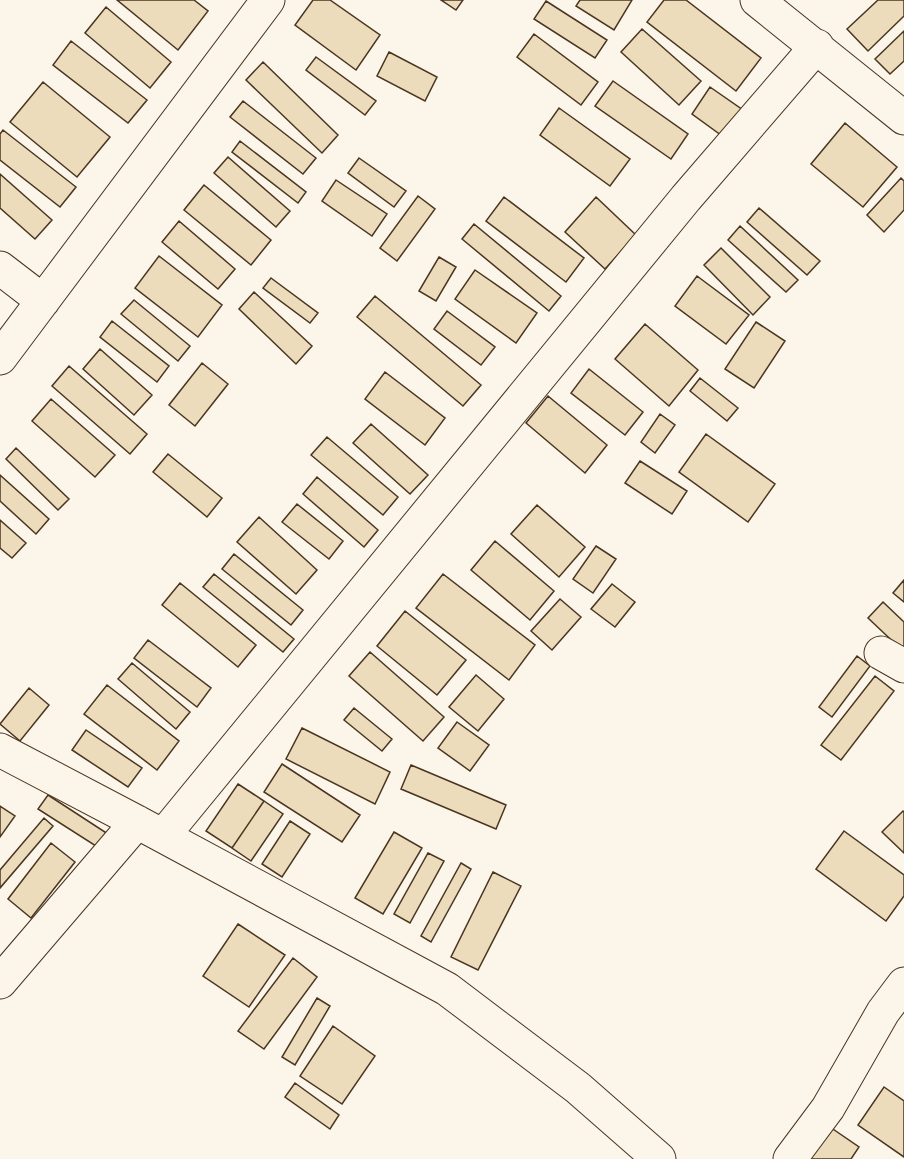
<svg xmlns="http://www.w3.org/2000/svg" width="904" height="1159" viewBox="0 0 904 1159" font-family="'Golos Text',sans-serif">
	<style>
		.building { fill: #ecdcbc; stroke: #4a3520; stroke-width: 1.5 }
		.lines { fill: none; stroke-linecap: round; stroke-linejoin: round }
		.street-casing { stroke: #4a3520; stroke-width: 35 }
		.street { stroke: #fbf6e9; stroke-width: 33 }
	</style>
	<rect width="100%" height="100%" fill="#fbf6e9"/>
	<path class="building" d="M 117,0 L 194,0 L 208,11 L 178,50 Z
		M 313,0 L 330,0 L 380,35 L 356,70 L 295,25 Z
		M 441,0 L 463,0 L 456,10 Z
		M 580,0 L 632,0 L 614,30 L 576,6 Z
		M 664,0 L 686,0 L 761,58 L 736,91 L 647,22 Z
		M 878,0 L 904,0 L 904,16 L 868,51 L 847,29 Z
		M 546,1 L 607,40 L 595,58 L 534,19 Z
		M 106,7 L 171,62 L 150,88 L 85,33 Z
		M 642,29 L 701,81 L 679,105 L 621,52 Z
		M 904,31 L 904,61 L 890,74 L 875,59 Z
		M 534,34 L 598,82 L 581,105 L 517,57 Z
		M 71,41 L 147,100 L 128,123 L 53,65 Z
		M 389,52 L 437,77 L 425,101 L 377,76 Z
		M 316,57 L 376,101 L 365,115 L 306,70 Z
		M 263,62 L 338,135 L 322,153 L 246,80 Z
		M 613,81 L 688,134 L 671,159 L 595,106 Z
		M 43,82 L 110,137 L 77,177 L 10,122 Z
		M 710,87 L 743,110 L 725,138 L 692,114 Z
		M 243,101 L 316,158 L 303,174 L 230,117 Z
		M 559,108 L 630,159 L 610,186 L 540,135 Z
		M 845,123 L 897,167 L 863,207 L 811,164 Z
		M 3,130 L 76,187 L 60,207 L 0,160 L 0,134 Z
		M 240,141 L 306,192 L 298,203 L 232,152 Z
		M 228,157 L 290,211 L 276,227 L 214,173 Z
		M 359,158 L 406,191 L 394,207 L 348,173 Z
		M 0,174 L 52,220 L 35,239 L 0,208 Z
		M 901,178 L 904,181 L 904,210 L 884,232 L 867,215 Z
		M 336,180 L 387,214 L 372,236 L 322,201 Z
		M 204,185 L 271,240 L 251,265 L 184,210 Z
		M 418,196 L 435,209 L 397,261 L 380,248 Z
		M 504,197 L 584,258 L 566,282 L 486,221 Z
		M 596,197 L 636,235 L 605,269 L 565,232 Z
		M 759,208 L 820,261 L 807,275 L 747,222 Z
		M 179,221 L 235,269 L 218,289 L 162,242 Z
		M 474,224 L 561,296 L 549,311 L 462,239 Z
		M 740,226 L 798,280 L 786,292 L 728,240 Z
		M 721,248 L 770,297 L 753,315 L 704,265 Z
		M 159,256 L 222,305 L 198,337 L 135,288 Z
		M 439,257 L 456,267 L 436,301 L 419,291 Z
		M 475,270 L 537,313 L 516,343 L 455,299 Z
		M 697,276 L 749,315 L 726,344 L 675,306 Z
		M 271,278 L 318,313 L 310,323 L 263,288 Z
		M 254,292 L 312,346 L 296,364 L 239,309 Z
		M 375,296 L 481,385 L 463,406 L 357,317 Z
		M 134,300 L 190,346 L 178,361 L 121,314 Z
		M 447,311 L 495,347 L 481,365 L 434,329 Z
		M 112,321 L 169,366 L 157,382 L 100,337 Z
		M 756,322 L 785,341 L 754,388 L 725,369 Z
		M 645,324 L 698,370 L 669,406 L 615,359 Z
		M 100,349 L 152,395 L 134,415 L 83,369 Z
		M 202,363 L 228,384 L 195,426 L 169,405 Z
		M 69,366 L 147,434 L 130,454 L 52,386 Z
		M 589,369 L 643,412 L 625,435 L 571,393 Z
		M 385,372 L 445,418 L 425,445 L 365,399 Z
		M 700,378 L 738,408 L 727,421 L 690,391 Z
		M 548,396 L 607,445 L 585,473 L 526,423 Z
		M 51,399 L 115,455 L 95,477 L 32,421 Z
		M 660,414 L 675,425 L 655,453 L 641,442 Z
		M 371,424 L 428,475 L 410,494 L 353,443 Z
		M 706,434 L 775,484 L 748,522 L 679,472 Z
		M 327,437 L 398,497 L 383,515 L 311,455 Z
		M 16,448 L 69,499 L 58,510 L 6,459 Z
		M 168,454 L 222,498 L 207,517 L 153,472 Z
		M 640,461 L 687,491 L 672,514 L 625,483 Z
		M 0,475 L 49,519 L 36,534 L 0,501 Z
		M 317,477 L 378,530 L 364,547 L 303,494 Z
		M 297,504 L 343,541 L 329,559 L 282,522 Z
		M 537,505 L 585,547 L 559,577 L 511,534 Z
		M 259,517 L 317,570 L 296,594 L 237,542 Z
		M 0,520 L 26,543 L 12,558 L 0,548 Z
		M 495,541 L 554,591 L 530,620 L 471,570 Z
		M 596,546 L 616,559 L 593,593 L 573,579 Z
		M 234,554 L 303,610 L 291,625 L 222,569 Z
		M 214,574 L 294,639 L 283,652 L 203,587 Z
		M 443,574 L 535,645 L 509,680 L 416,608 Z
		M 904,580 L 904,602 L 893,593 Z
		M 180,583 L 256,645 L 238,667 L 162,605 Z
		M 612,584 L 635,602 L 615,627 L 591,609 Z
		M 560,599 L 581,617 L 552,650 L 531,631 Z
		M 883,602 L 904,622 L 904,652 L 868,618 Z
		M 405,611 L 466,660 L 437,695 L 377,646 Z
		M 148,640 L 211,688 L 197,707 L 134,658 Z
		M 370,652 L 444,717 L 423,741 L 349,676 Z
		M 857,656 L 870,666 L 832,717 L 819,707 Z
		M 132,663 L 190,712 L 176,729 L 118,679 Z
		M 476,675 L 504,699 L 478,731 L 449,707 Z
		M 875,676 L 894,691 L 841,760 L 821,745 Z
		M 107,685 L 179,741 L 157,770 L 84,714 Z
		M 29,688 L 49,705 L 20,741 L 0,724 Z
		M 354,708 L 392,739 L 382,751 L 344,720 Z
		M 457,722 L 489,745 L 470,771 L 438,748 Z
		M 302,728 L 390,772 L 375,804 L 286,759 Z
		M 86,730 L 142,768 L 128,787 L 72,750 Z
		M 282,764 L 360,815 L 342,842 L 264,792 Z
		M 411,765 L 506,805 L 496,829 L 401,789 Z
		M 238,784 L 264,801 L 232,848 L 206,831 Z
		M 48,795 L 108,834 L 99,848 L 38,809 Z
		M 264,801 L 283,814 L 251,861 L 232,848 Z
		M 0,806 L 15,816 L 0,837 Z
		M 903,811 L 904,812 L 904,853 L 882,832 Z
		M 44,818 L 53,826 L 0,888 L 0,870 Z
		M 290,821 L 310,834 L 282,877 L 262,864 Z
		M 844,831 L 904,875 L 904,896 L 886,921 L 816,869 Z
		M 394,832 L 422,848 L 383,914 L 355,898 Z
		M 51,843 L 75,862 L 31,918 L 8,899 Z
		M 428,853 L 444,861 L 410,923 L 394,914 Z
		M 461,863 L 471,869 L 431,942 L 421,936 Z
		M 493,872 L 521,886 L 478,970 L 451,957 Z
		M 238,924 L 285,955 L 249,1007 L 203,976 Z
		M 293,958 L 317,977 L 264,1049 L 238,1031 Z
		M 317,998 L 330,1006 L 295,1065 L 282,1057 Z
		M 333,1026 L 375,1056 L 342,1104 L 300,1076 Z
		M 295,1083 L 339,1115 L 330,1129 L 285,1097 Z
		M 884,1087 L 904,1101 L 904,1157 L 858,1125 Z
		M 827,1125 L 859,1147 L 851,1159 L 804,1159 Z"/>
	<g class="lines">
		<g class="street-casing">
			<path id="street" d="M 757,0 L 904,118
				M 0,268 L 43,301
				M 0,358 L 268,0
				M 881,653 L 904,666
				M 0,750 L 137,822 L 447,989 L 578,1088 L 659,1159
				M 163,836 L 686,198 L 817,46
				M 0,982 L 137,822
				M 790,1159 L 828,1108 L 883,1012 L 904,984"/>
		</g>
		<use href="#street" class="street"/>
	</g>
</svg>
